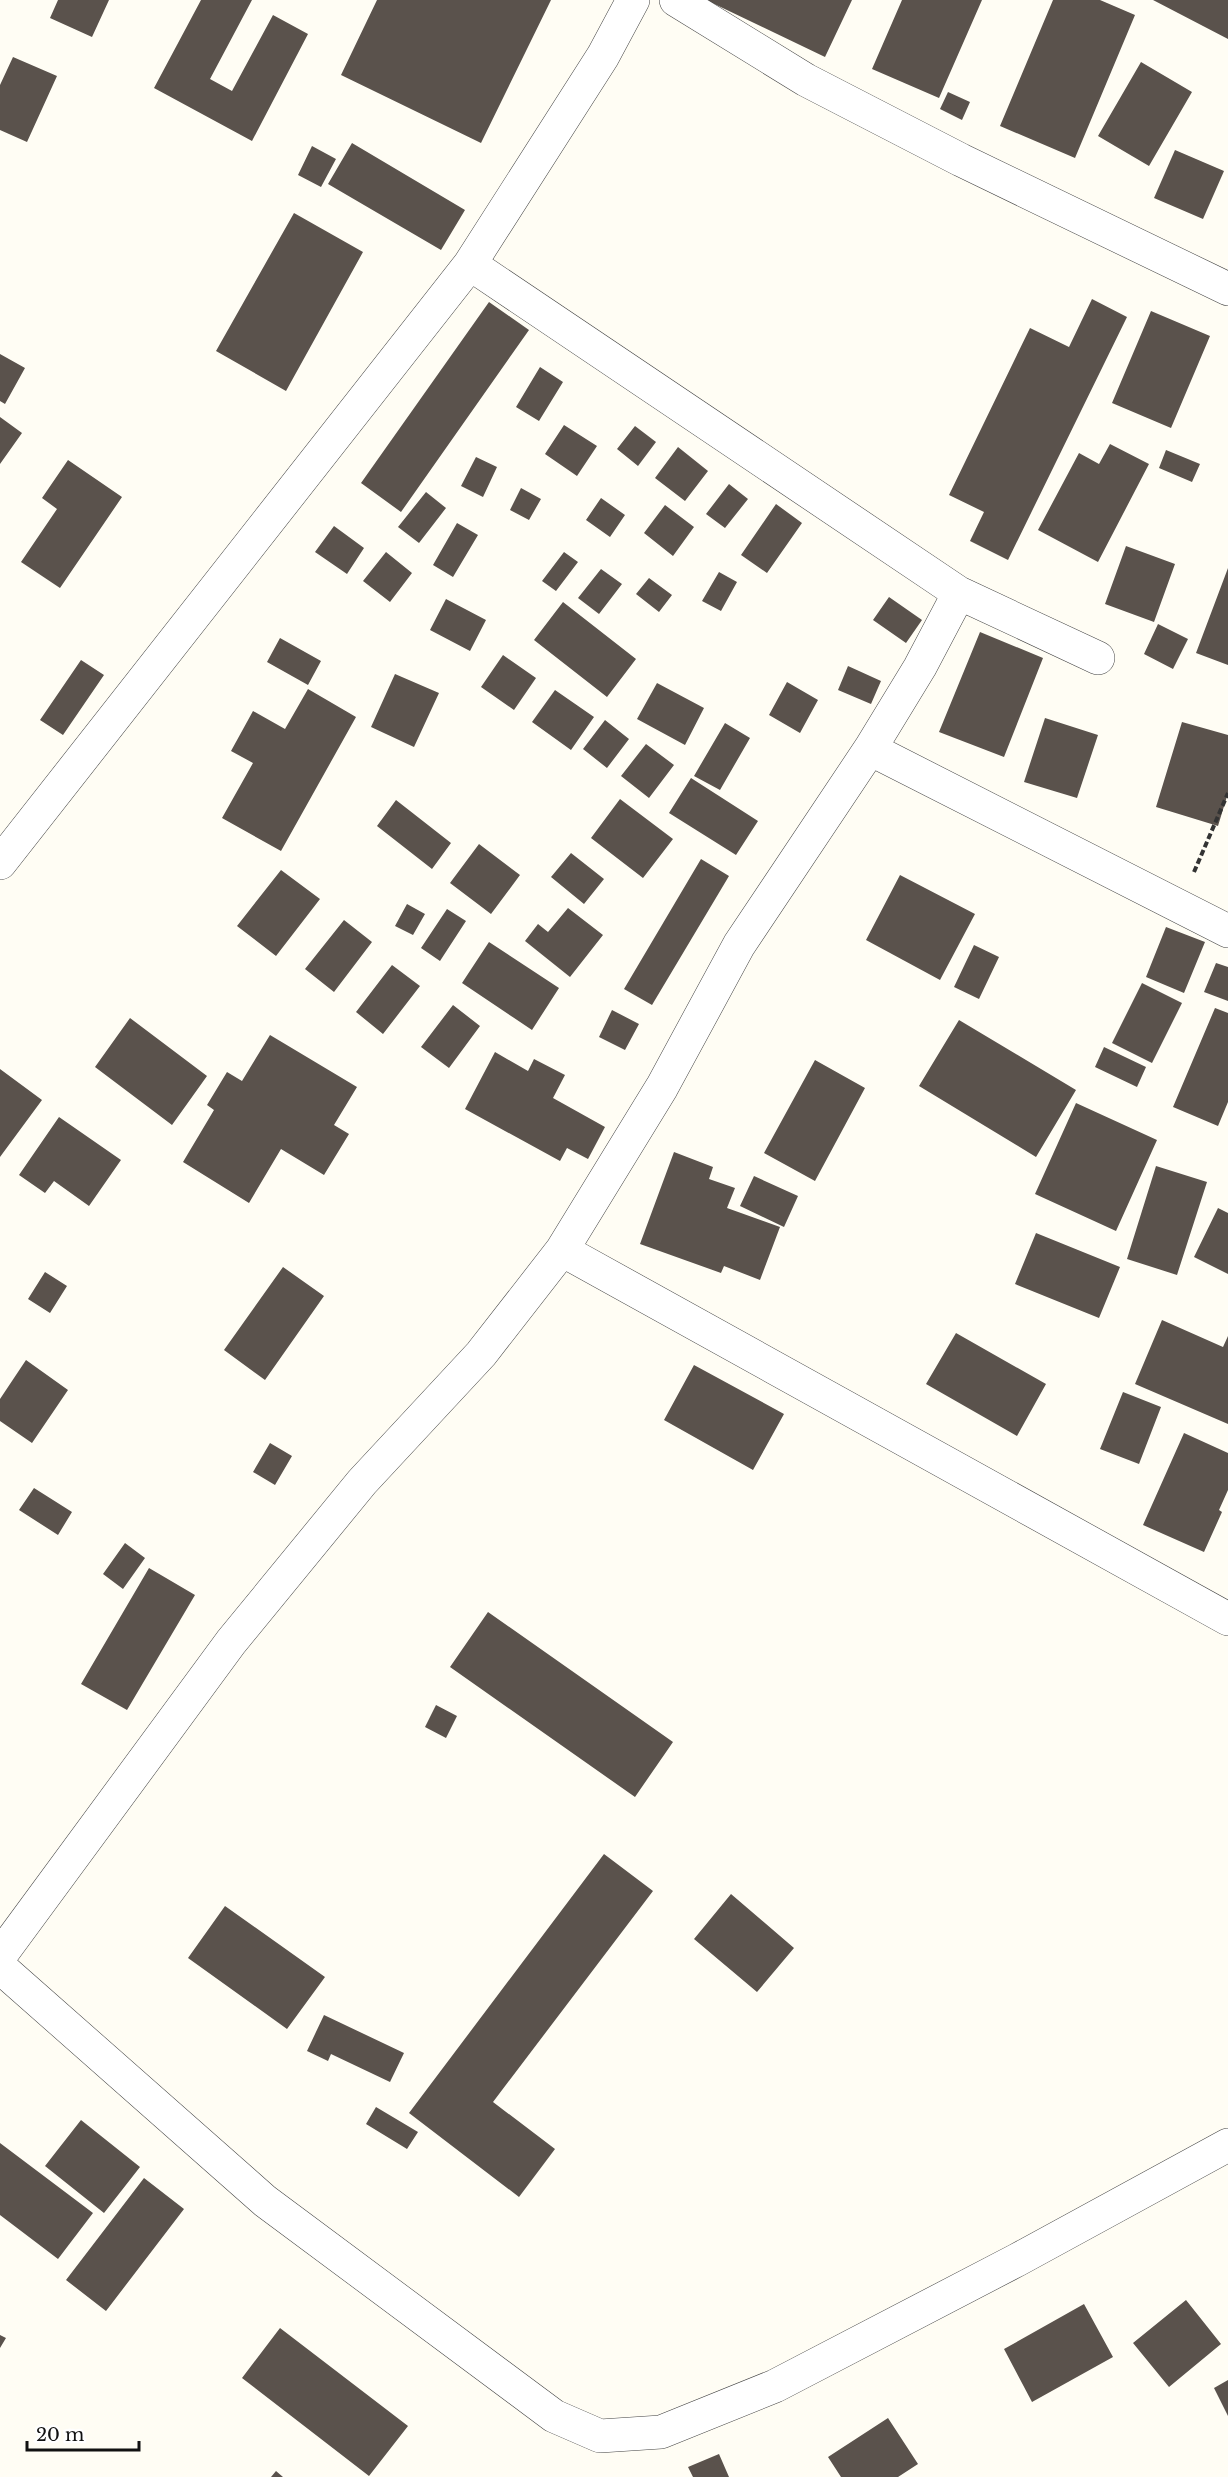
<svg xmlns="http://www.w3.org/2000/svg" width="1228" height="2477" viewBox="0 0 1228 2477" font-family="'Libre Baskerville',serif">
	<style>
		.building { fill: #5a524c }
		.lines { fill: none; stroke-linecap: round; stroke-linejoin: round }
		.street-casing { stroke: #444; stroke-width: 34 }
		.path { stroke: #333; stroke-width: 4; stroke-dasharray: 6 3; stroke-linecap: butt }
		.street { stroke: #fff; stroke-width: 33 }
	</style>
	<rect width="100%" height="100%" fill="#fffdf4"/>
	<path class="building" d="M 58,0 L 109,0 L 92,37 L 50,18 Z
		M 201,0 L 252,0 L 210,79 L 232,91 L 273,15 L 308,34 L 252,141 L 154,88 Z
		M 377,0 L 551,0 L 481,143 L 341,75 Z
		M 706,0 L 852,0 L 825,57 Z
		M 902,0 L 982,0 L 939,98 L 872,69 Z
		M 1053,0 L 1100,0 L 1135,15 L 1075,158 L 1000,126 Z
		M 1153,0 L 1228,0 L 1228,39 Z
		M 13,57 L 57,76 L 27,142 L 0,130 L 0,85 Z
		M 1141,62 L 1192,92 L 1149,166 L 1098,136 Z
		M 948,92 L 970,102 L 962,120 L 940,109 Z
		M 352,143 L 465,210 L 441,250 L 328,184 Z
		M 312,146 L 336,159 L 321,187 L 298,175 Z
		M 1175,150 L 1224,171 L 1203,219 L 1154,198 Z
		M 294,213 L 363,252 L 286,391 L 216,351 Z
		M 1092,299 L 1127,317 L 1008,560 L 970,541 L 984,512 L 949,495 L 1030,328 L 1069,347 Z
		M 489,302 L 529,330 L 401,512 L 361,483 Z
		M 1151,311 L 1210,336 L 1171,428 L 1112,403 Z
		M 0,354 L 25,368 L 5,404 L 0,401 Z
		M 540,367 L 563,382 L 539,421 L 516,407 Z
		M 0,417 L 22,433 L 0,464 Z
		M 564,425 L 597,446 L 577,476 L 545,454 Z
		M 635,426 L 656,442 L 638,466 L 617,449 Z
		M 1110,444 L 1149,464 L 1098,562 L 1038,530 L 1079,453 L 1099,464 Z
		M 678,447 L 708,471 L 685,501 L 655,478 Z
		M 1166,450 L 1200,464 L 1192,482 L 1159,468 Z
		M 476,457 L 497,467 L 483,497 L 461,486 Z
		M 68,460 L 122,497 L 60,588 L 21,562 L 57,509 L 42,498 Z
		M 729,484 L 748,499 L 725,528 L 706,514 Z
		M 521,488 L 541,499 L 529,520 L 510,510 Z
		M 426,492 L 446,508 L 419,543 L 398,527 Z
		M 601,498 L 625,515 L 610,537 L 586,520 Z
		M 776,504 L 802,523 L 767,573 L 741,555 Z
		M 665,505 L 694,527 L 673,556 L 644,533 Z
		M 457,523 L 478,535 L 453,577 L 433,565 Z
		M 334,526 L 364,548 L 347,574 L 315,552 Z
		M 1126,546 L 1175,564 L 1154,622 L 1105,604 Z
		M 386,552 L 412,573 L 390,602 L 363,581 Z
		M 564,552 L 578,562 L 556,591 L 542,581 Z
		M 1228,568 L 1228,665 L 1196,653 Z
		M 601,569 L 622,584 L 599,614 L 578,598 Z
		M 719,572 L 737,582 L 721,611 L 702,601 Z
		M 649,578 L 672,595 L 659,612 L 636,594 Z
		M 889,597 L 922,620 L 906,643 L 873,620 Z
		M 446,599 L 486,620 L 470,651 L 430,630 Z
		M 563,602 L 636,659 L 607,697 L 534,640 Z
		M 1158,624 L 1188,639 L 1173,669 L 1144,654 Z
		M 980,632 L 1043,658 L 1004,757 L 939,732 Z
		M 280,638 L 321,661 L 308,685 L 267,662 Z
		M 503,655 L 536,678 L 514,710 L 481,687 Z
		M 81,660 L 104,675 L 63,735 L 40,720 Z
		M 848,666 L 881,681 L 871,704 L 838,690 Z
		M 395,674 L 439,693 L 414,747 L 371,727 Z
		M 787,682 L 818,700 L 800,733 L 769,715 Z
		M 657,683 L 704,708 L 685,745 L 637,719 Z
		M 308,689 L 356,717 L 281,851 L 222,818 L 253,763 L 231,751 L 253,711 L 285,729 Z
		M 555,690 L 594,717 L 571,750 L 532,722 Z
		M 1045,718 L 1098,735 L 1077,798 L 1024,782 Z
		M 605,720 L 629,739 L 607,768 L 583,749 Z
		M 1182,722 L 1228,735 L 1228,793 L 1218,826 L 1156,807 Z
		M 725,723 L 750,738 L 720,790 L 694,776 Z
		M 646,744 L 674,765 L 649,798 L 621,776 Z
		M 691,778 L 758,821 L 736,855 L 669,813 Z
		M 620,799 L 673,839 L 643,878 L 591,838 Z
		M 396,800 L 451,843 L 432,869 L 377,826 Z
		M 479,844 L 520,875 L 491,914 L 450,883 Z
		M 571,853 L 604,879 L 584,904 L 551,877 Z
		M 701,859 L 729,876 L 652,1005 L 624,989 Z
		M 281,870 L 320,899 L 276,956 L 237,926 Z
		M 900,875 L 975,914 L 940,980 L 866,940 Z
		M 407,904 L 425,914 L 413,935 L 395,926 Z
		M 568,908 L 603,935 L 570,977 L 525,941 L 538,924 L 548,932 Z
		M 447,909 L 466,921 L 440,961 L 421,948 Z
		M 344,920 L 372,942 L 334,992 L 305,969 Z
		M 1166,927 L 1205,942 L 1184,993 L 1146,977 Z
		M 489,942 L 559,988 L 532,1030 L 462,983 Z
		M 974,945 L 999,957 L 979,999 L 954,987 Z
		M 1216,963 L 1228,967 L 1228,1001 L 1204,992 Z
		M 392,965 L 420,986 L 383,1034 L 356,1012 Z
		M 1142,983 L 1182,1003 L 1152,1063 L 1112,1043 Z
		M 453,1005 L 480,1026 L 449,1068 L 421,1047 Z
		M 1215,1008 L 1228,1013 L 1228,1102 L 1218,1126 L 1173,1107 Z
		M 612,1010 L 639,1024 L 625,1050 L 599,1037 Z
		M 130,1018 L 207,1076 L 172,1125 L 95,1067 Z
		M 959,1020 L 1076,1090 L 1036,1157 L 919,1086 Z
		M 270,1035 L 357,1087 L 334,1125 L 349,1134 L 324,1175 L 281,1149 L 249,1203 L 183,1162 L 214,1110 L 207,1105 L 227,1072 L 242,1081 Z
		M 1104,1047 L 1146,1067 L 1137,1087 L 1095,1067 Z
		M 495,1052 L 528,1071 L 534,1059 L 565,1075 L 553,1098 L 605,1127 L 588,1159 L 567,1148 L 560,1161 L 465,1109 Z
		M 815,1060 L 865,1088 L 815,1181 L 764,1153 Z
		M 0,1069 L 42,1100 L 0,1157 Z
		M 1076,1103 L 1157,1140 L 1116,1231 L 1035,1194 Z
		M 59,1117 L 121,1160 L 89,1206 L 54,1181 L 45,1193 L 19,1175 Z
		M 674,1152 L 713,1167 L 709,1179 L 735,1188 L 727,1208 L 780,1227 L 760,1280 L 724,1266 L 721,1273 L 640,1244 Z
		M 1156,1166 L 1207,1182 L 1177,1275 L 1127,1259 Z
		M 754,1176 L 798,1196 L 784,1227 L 740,1206 Z
		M 1218,1208 L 1228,1213 L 1228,1274 L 1194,1257 Z
		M 1036,1233 L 1120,1267 L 1099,1318 L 1015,1284 Z
		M 283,1267 L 324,1296 L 265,1380 L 224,1350 Z
		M 45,1272 L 67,1286 L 50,1313 L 28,1299 Z
		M 1162,1320 L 1223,1347 L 1228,1336 L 1228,1424 L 1135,1384 Z
		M 956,1333 L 1046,1384 L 1017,1436 L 926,1384 Z
		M 26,1360 L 68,1390 L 32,1443 L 0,1421 L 0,1399 Z
		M 694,1365 L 784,1414 L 753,1470 L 664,1420 Z
		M 1123,1392 L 1161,1407 L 1139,1464 L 1100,1449 Z
		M 1184,1433 L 1228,1453 L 1228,1490 L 1219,1510 L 1222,1512 L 1204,1552 L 1143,1525 Z
		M 270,1443 L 292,1456 L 275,1485 L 253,1472 Z
		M 34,1488 L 72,1512 L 58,1535 L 19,1510 Z
		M 125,1543 L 145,1558 L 123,1589 L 103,1574 Z
		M 149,1568 L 195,1595 L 127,1710 L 81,1684 Z
		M 488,1612 L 673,1742 L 635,1797 L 450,1667 Z
		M 436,1705 L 457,1716 L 446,1738 L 425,1727 Z
		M 604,1854 L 653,1891 L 493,2102 L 555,2149 L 519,2197 L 409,2113 Z
		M 731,1894 L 794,1948 L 757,1992 L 694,1939 Z
		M 225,1906 L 325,1977 L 287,2029 L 188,1958 Z
		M 324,2015 L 404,2053 L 390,2082 L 331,2054 L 328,2061 L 307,2051 Z
		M 376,2107 L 418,2132 L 407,2149 L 366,2124 Z
		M 81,2120 L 140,2167 L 104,2213 L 45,2166 Z
		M 0,2143 L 93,2213 L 58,2259 L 0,2215 Z
		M 144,2178 L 184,2209 L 106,2311 L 66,2280 Z
		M 1186,2300 L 1221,2344 L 1169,2387 L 1133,2343 Z
		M 1084,2304 L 1113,2357 L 1032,2402 L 1004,2349 Z
		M 280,2328 L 408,2426 L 369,2476 L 242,2378 Z
		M 0,2335 L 6,2338 L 0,2348 Z
		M 1228,2380 L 1228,2416 L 1214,2388 Z
		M 888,2418 L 918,2464 L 898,2477 L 841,2477 L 828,2457 Z
		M 719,2454 L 729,2477 L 693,2477 L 688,2467 Z
		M 276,2471 L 283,2477 L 271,2477 Z"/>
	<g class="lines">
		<g class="street-casing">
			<path id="street" d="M 676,0 L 806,80 L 961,160 L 1228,289
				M 470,264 L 959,593 L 1098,658
				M 870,749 L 1228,931
				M 0,863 L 470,264 L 603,56 L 633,0
				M 562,1250 L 1228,1619
				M 0,1956 L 231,1642 L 362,1482 L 481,1354 L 562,1250 L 662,1087 L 739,945 L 870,749 L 920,667 L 959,593
				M 0,1967 L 265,2201 L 554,2416 L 600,2436 L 661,2432 L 775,2386 L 1017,2260 L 1228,2145"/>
		</g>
		<path class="path" d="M 1194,872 L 1228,793"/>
		<use href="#street" class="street"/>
	</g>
	<path d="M27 2441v9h112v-9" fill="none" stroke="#111111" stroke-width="3"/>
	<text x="36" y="2441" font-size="18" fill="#111111" stroke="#ffffff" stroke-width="4.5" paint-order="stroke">20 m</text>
</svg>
